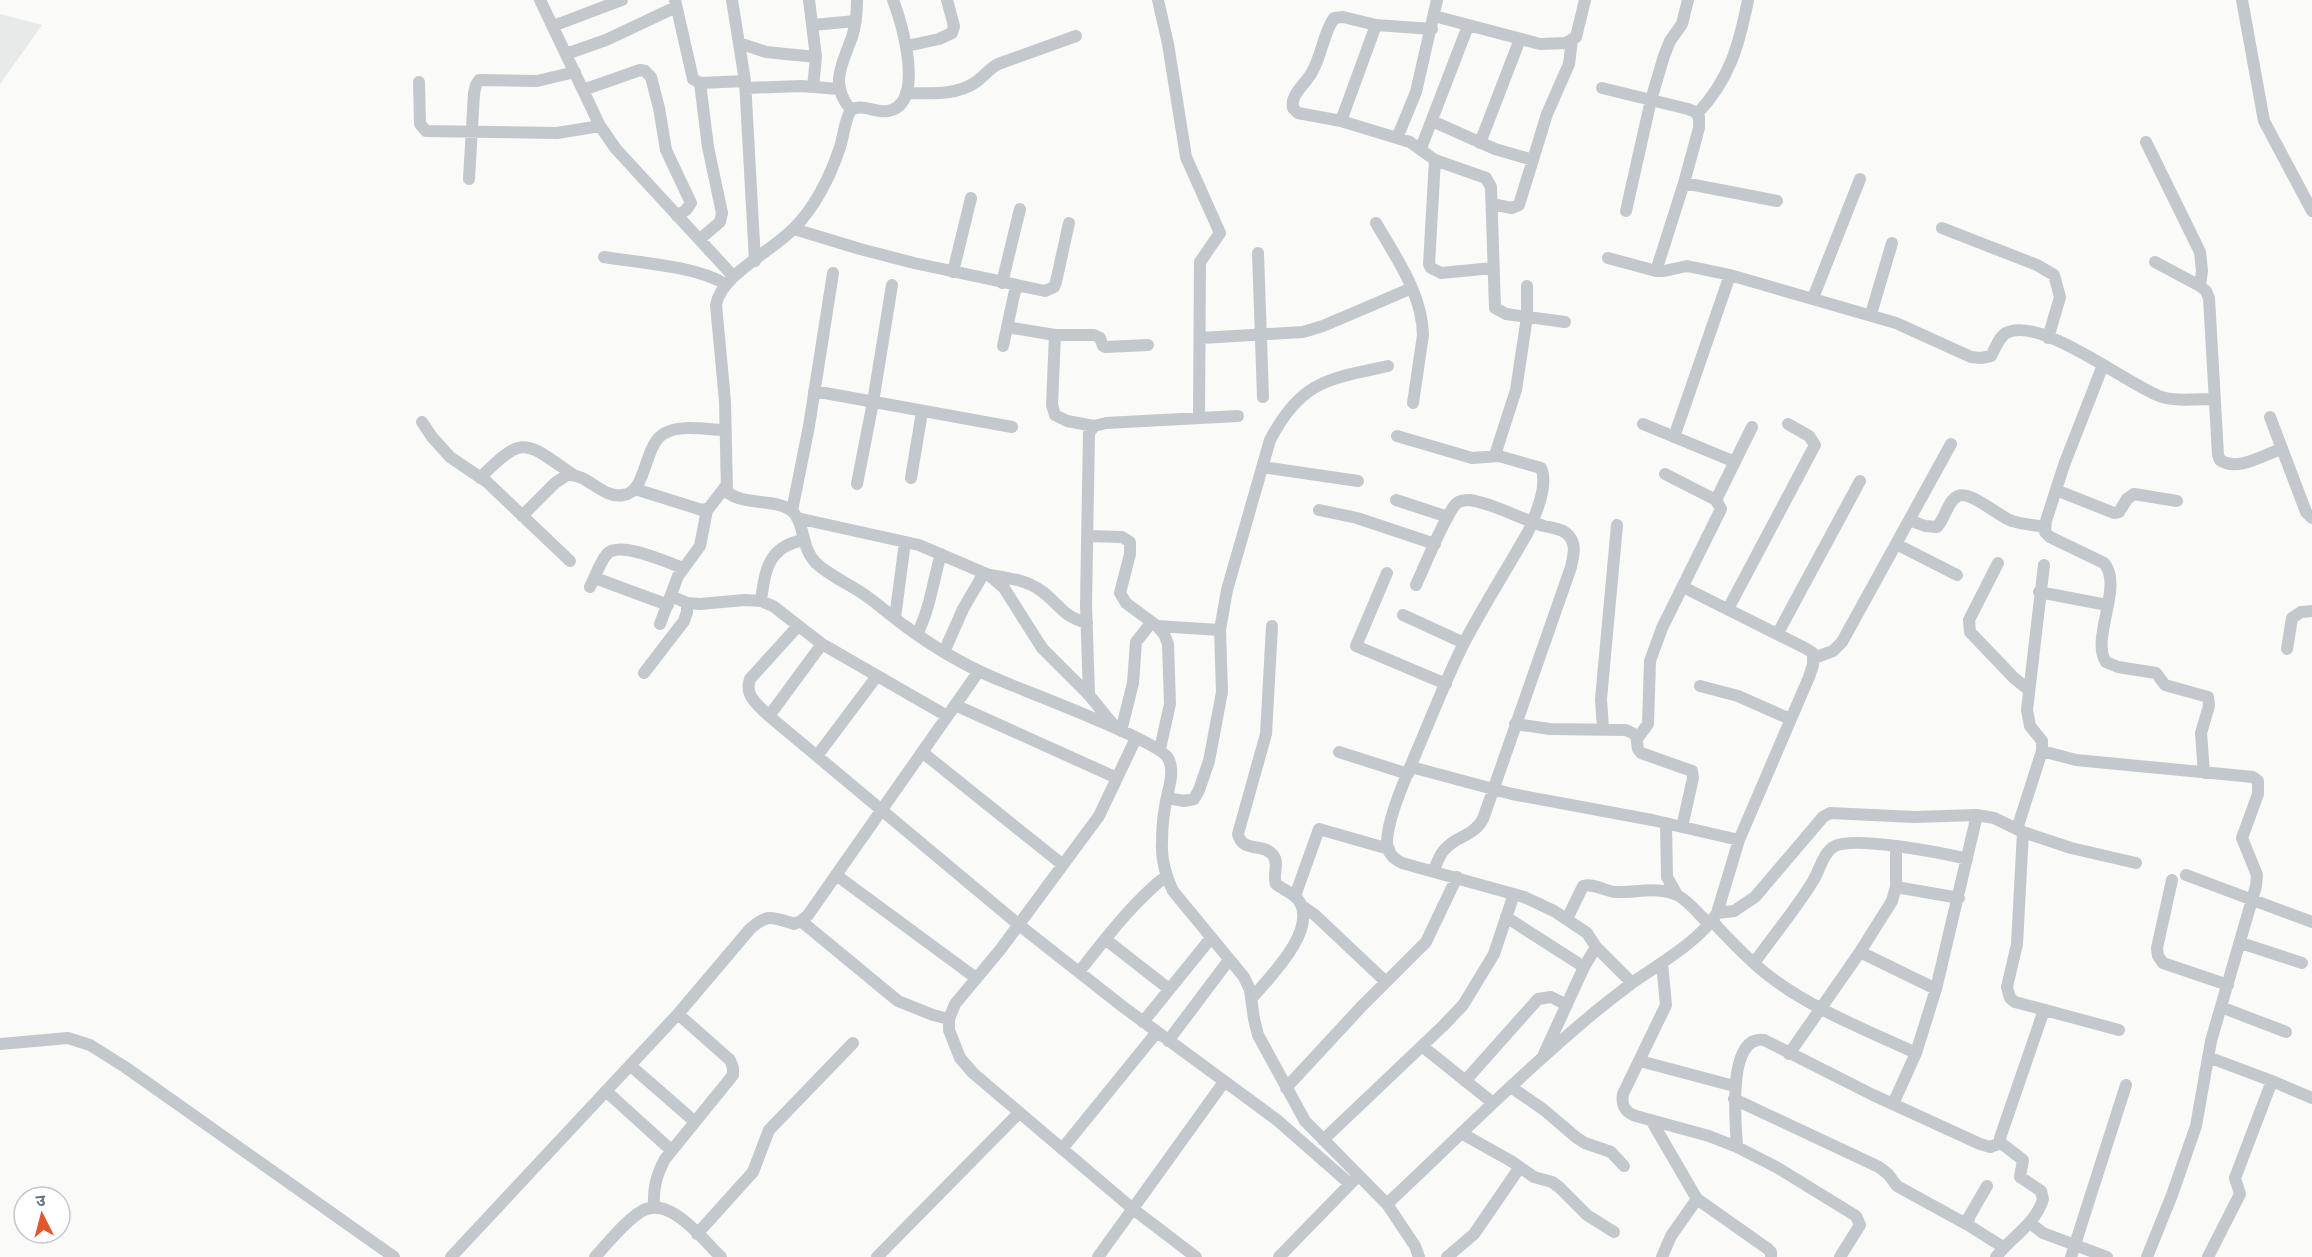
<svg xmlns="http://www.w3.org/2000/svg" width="2312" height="1257" viewBox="0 0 2312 1257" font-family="'PT Sans Narrow','Noto Sans Devanagari',sans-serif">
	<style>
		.built { fill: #e8e9e9 }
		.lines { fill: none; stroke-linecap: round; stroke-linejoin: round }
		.minor { stroke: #c3c8cc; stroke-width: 12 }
	</style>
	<rect width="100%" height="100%" fill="#fafaf8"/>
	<path class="built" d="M 0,14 L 42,25 L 0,84 Z"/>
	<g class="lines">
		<path class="minor" d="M 540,0 L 600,126 L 616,149 L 733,276
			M 675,0 L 693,79 L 700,83 L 745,81
			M 732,0 L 745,81 L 755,261
			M 809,0 L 816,57 L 813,87
			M 893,0 C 902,23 926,104 888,111 C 875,113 862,103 851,110 C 844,121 844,137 839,150 C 830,177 814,209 793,229 C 771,252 721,275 716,305 L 725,401 L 727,492 C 744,506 776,498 792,511 C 805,522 801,549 816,563 C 830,576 847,583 862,593 C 877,603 891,616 905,626 C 936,649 969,668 1004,682 C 1030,693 1159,741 1168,758 C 1176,772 1167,792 1165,807 C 1163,818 1162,831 1162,843 C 1161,860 1166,876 1173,891 L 1244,977 L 1250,990 L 1254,1019 L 1258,1035 L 1305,1121 L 1387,1204 L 1415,1246 L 1419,1257
			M 1158,0 L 1168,44 L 1186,157 L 1220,233 L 1200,262 L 1199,418
			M 2242,0 L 2264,121 L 2312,211
			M 1434,16 L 1540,44 L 1566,43 L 1576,37 L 1585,0
			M 812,25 L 856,21
			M 553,26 L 622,0
			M 1432,29 L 1376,25 L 1343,17 L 1334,18 C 1323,34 1322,55 1312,72 C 1306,84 1290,94 1293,108 L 1298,113 L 1341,121 L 1410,142 L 1435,160 L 1486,178 L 1491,187 L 1495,308 L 1506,314 L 1565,322
			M 739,43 L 766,52 L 816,57
			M 907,46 L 939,39 L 952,33 L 954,26 L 947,0
			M 566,54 L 606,40 L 676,7
			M 419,82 L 420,124 L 426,131 L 557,133 L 600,126
			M 746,88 L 801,86 L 839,89
			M 1602,88 L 1688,109 L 1695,112 L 1699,117 L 1699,128 L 1684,183 L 1656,271
			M 583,90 L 640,70 L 645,71 L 651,77 L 659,108 L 666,150 L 691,203 L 686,210 L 677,216
			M 906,93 C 929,93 956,96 976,82 C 984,76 989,69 998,64 L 1076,36
			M 851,110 C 829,84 842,65 852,37 C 856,25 857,13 857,0
			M 1697,114 C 1730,79 1739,45 1748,0
			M 1341,121 L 1376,25
			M 1432,121 L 1495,149 L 1533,160
			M 1397,138 L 1416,92 L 1437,0
			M 2146,142 L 2200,252 L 2202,271 L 2200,286
			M 1480,143 L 1520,39
			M 1421,148 L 1468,26
			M 1435,160 L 1429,264 L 1431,268 L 1441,273 L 1493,268
			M 469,179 L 474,93 L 476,85 L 479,80 L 537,81 L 575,72
			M 1684,183 L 1777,201
			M 1492,204 L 1512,208 L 1519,205 L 1547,114 L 1569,64 L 1572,40
			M 1626,211 L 1651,100 L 1664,56 L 1670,41 L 1682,24 L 1688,0
			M 1376,223 C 1396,258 1422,293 1423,335 L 1413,403
			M 1942,228 L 2037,265 L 2054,275 L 2060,297 L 2048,338
			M 794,229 L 860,249 L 914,263 L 1045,291 L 1054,287 L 1056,282 L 1069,223
			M 700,239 L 720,222 L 722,213 L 708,147 L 700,83
			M 1258,253 L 1263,397
			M 604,257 C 639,263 696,266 725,284
			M 1608,258 L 1656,271 L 1664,271 L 1687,266 L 1730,275 L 1896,323 L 1971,357 L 1981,358 L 1991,356 C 1995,349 1999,337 2006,333 C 2039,315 2127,384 2159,396 C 2175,402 2197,399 2214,399
			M 2155,262 L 2200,286 L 2206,291 L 2209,298 L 2218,455 L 2220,460 C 2237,472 2263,455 2281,449
			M 953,272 L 971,198
			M 1002,283 L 1020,209
			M 1813,298 L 1860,179
			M 1871,314 L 1892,243
			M 1007,327 L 1055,335 L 1094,335 L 1100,338 L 1103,346 L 1106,347 L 1148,345
			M 1055,335 L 1052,405 L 1055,415 L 1067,421 L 1094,426
			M 1201,338 L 1303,332 L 1323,326 L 1412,288
			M 1003,346 L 1016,286
			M 2103,365 L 2064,465 L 2046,521 L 2045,532 L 2050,537 L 2104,563 C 2124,586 2090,639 2106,662 L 2118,667 L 2156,673 L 2165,685 L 2208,697 L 2209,706 L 2201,733 L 2204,773
			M 814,391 L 1012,427
			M 2270,417 L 2306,512 L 2312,518
			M 422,422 L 432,437 L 450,457 L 487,482 L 570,561
			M 1643,424 L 1735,462
			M 1397,436 L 1472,458 L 1499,456 L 1541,468 C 1549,485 1535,516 1528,532 C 1507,569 1484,605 1464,643 C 1445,681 1430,721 1413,760 C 1404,782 1387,820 1387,843 C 1387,853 1394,859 1402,863 L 1524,897 L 1554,911 L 1587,933 L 1596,947 L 1632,983
			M 1674,437 L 1730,275
			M 1495,455 L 1516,390 L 1527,317 L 1527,286
			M 1262,467 L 1358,481
			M 480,478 C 524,434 524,441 572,474
			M 911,478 L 922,412
			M 857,484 L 873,402 L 892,285
			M 635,489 L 702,510 L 709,508 L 726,486
			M 2056,490 L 2114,513 L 2119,512 L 2127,499 L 2134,494 L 2177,501
			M 1396,500 L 1448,517
			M 1716,500 L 1752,427
			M 1319,510 L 1357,518 L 1435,544
			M 792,511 L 809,426 L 833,273
			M 522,516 L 555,483 L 567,475 C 588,473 602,499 623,495 C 648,492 643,444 665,433 C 681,424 707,430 725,430
			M 797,518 L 919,545 L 989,575 L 1004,588 L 1042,648 L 1089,695 L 1116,728
			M 1909,520 L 1925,526 L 1937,527 C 1945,519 1948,500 1958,496 C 1970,490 1998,516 2012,521 C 2022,524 2034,525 2045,527
			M 1088,536 L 1122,537 L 1130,542 L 1130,554 L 1120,593 L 1126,603 L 1157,626 L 1220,630
			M 1896,544 L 1957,575
			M 1998,563 L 1969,620 L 1970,632 L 2014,678 L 2029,690
			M 1387,573 L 1356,646 L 1446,684
			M 990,575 C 1008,578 1026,580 1040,590 C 1060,604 1061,616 1087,623
			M 595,578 L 668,605
			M 1416,585 C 1423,570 1447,511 1457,503 C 1461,500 1466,500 1470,500 C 1495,504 1520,519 1544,526 C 1553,528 1564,529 1569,536 C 1577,545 1573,557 1571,567 L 1483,819 C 1473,837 1458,835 1445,849 C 1439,855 1437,863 1434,870
			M 590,587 C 595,577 600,562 607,554 C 620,540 668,563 683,568
			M 2039,592 L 2107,605
			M 671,596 L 687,603 L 700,604 L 745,600 L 761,601 L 773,606 L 822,644 L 947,716
			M 761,601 C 765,570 768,547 803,540
			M 1728,609 L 1815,445 L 1809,436 L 1788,424
			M 1403,615 L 1464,643
			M 895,618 L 905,542
			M 660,624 L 678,576 L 700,546 L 707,510
			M 798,626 L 750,679 C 744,696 758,705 769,716 L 1019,925 L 1122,1006 L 1277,1120 L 1350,1184
			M 1157,626 L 1164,634 L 1168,644 L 1170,704 L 1160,749
			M 1778,633 L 1860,481
			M 917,634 C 930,609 933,581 941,554
			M 2287,649 L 2292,618 L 2301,612 L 2312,611
			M 944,652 L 963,609 L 984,573
			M 1814,658 L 1833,651 L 1842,642 L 1951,444
			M 644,673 L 684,621 L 687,612 L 687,603
			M 1700,686 L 1738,696 L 1790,719
			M 1089,695 L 1086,604 L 1089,433 L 1094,426 L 1106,423 L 1238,416
			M 955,705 L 1117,778
			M 769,716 L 822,644
			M 1515,724 L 1550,729 L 1626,730 L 1636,735 L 1638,749 L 1641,753 L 1692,771 L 1693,778 L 1682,827
			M 1603,729 L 1601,699 L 1617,525
			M 1121,731 L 1133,683 L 1136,642 L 1151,623
			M 1136,738 L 1099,816 L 1000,950 L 955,1004 L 949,1019 L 949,1030 L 960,1058 L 973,1073 L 1133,1209 L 1196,1257
			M 1637,739 L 1648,724 L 1650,661 L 1662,628 L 1721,509 L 1716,500 L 1665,474
			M 2042,751 L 2076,760 L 2243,776 L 2253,777 L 2258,781 L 2258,794 L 2242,838 L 2257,875 L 2256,886 L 2211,1041 L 2196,1126 L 2172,1195 L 2147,1257
			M 922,752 L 1063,865
			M 1339,752 L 1408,774
			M 817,756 L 877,676
			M 1411,767 L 1512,794 L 1652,820 L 1739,840
			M 1167,798 L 1184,801 L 1194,799 L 1199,790 L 1209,761 L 1222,692 L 1220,630 L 1227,590 L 1270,440 C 1301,381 1327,379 1388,366
			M 1666,823 L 1667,877 L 1677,895
			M 2017,829 L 2042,751 L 2042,741 L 2030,726 L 2027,710 L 2044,565
			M 2023,832 L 2017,944 L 2007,987 L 2010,998 L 2015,1002 L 2119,1030
			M 836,875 L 976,978
			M 2186,875 L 2312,922
			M 2172,880 L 2157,948 L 2158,956 L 2163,963 L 2228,985
			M 1896,887 L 1959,898
			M 1295,896 L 1319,829 L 1389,849
			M 1302,906 L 1315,915 L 1386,982
			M 1717,913 L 1734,911 L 1755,897 L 1823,817 L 1830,813 L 1914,817 L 1977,815 L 1994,818 L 2023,832 L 2071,848 L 2136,863
			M 1506,917 L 1584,967
			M 1567,919 L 1583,886 C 1594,883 1605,891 1615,892 C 1635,893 1659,886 1677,895 C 1689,901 1699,915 1709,924
			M 801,921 L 898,1001 L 933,1015 L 949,1019
			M 1712,921 C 1730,940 1748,960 1769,976 C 1812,1009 1866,1030 1916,1053
			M 1105,939 L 1169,989
			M 2241,943 L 2302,963
			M 1860,952 L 1936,989
			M 1662,963 L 1666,1005 L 1623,1094 C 1621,1106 1625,1112 1636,1116 L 1709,1136 L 1737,1147 L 1778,1168 L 1856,1216 L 1860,1225 L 1840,1257
			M 1754,963 C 1773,936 1796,909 1813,881 C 1820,870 1823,852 1835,846 C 1856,836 1943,853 1967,859
			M 1079,972 C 1106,938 1132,903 1166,876
			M 1252,998 C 1269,978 1318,930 1299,901 C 1294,893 1283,890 1276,884 C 1272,874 1280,864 1273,855 C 1263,842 1243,854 1238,834 L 1266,734 L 1272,626
			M 2221,1007 L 2286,1032
			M 1143,1022 L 1211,938
			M 1168,1041 L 1229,960
			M 0,1044 L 68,1038 L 90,1045 L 125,1067 L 394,1257
			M 1422,1046 L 1493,1103
			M 1544,1054 L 1584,967 L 1596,947
			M 1789,1054 L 1860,952 L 1892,901 L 1896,887 L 1896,846
			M 2208,1057 L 2272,1081 L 2312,1098
			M 1640,1061 L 1734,1086
			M 631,1066 L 694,1121
			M 1465,1081 L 1538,999 L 1551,997 L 1567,1005
			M 1511,1087 L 1544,1110 L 1577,1138 L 1585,1143 L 1611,1152 L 1624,1166
			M 1286,1088 L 1361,1007 L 1426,942 L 1457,877
			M 607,1092 L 671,1150
			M 1734,1099 L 1879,1167 L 1888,1174 L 1897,1186 L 1968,1225
			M 1893,1104 L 1916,1053 L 1936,989 L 1977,815
			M 1651,1120 L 1697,1199 L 1768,1249 L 1771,1252 L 1771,1257
			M 1461,1133 L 1511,1161 L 1534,1177 L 1552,1182 L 1559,1187 L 1587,1215 L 1614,1232
			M 1323,1140 L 1444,1025 L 1463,1005 L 1494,954 L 1514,894
			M 1737,1147 C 1736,1125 1726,1035 1764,1040 L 1873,1095 L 1980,1144 L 1990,1147 L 2001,1143
			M 1062,1149 L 1157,1032
			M 1987,1186 L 1969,1217 L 1968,1225 L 2003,1247
			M 1387,1204 C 1454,1141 1519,1076 1589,1017 C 1603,1005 1618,994 1632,983 C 1659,964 1700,941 1717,913 L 1739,840 L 1809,677 L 1813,665 L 1813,653 L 1805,648 L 1683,587
			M 654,1207 C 653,1188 656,1176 665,1159 L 733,1075 L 733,1068 L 730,1060 L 678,1014
			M 2030,1223 L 2043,1233 L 2107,1257
			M 697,1234 L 753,1172 L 769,1130 L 853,1043
			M 451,1257 L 678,1014 L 750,929 C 769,912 774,918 794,924 L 801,921 L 808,915 L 979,671
			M 595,1257 C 608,1243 626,1220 642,1211 C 670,1195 703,1240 721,1257
			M 877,1257 L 1019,1113
			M 1098,1257 L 1224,1082
			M 1279,1257 L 1356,1178
			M 1447,1257 L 1474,1234 L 1520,1167
			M 1662,1257 L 1671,1236 L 1697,1199
			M 1996,1257 C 2011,1237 2036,1224 2043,1199 L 2041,1191 L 2020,1177 L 2023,1160 L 2001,1143 L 2000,1138 L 2044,1010
			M 2071,1257 L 2126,1085
			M 2208,1257 L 2240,1194 L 2235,1178 L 2272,1081"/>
	</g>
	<g transform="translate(42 1215) rotate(354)"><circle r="28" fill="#ffffff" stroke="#c1c8cd" stroke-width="1.5"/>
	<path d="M0-4.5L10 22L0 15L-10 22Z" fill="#e4572e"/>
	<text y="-9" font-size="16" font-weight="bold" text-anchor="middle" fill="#657683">उ</text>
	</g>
</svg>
